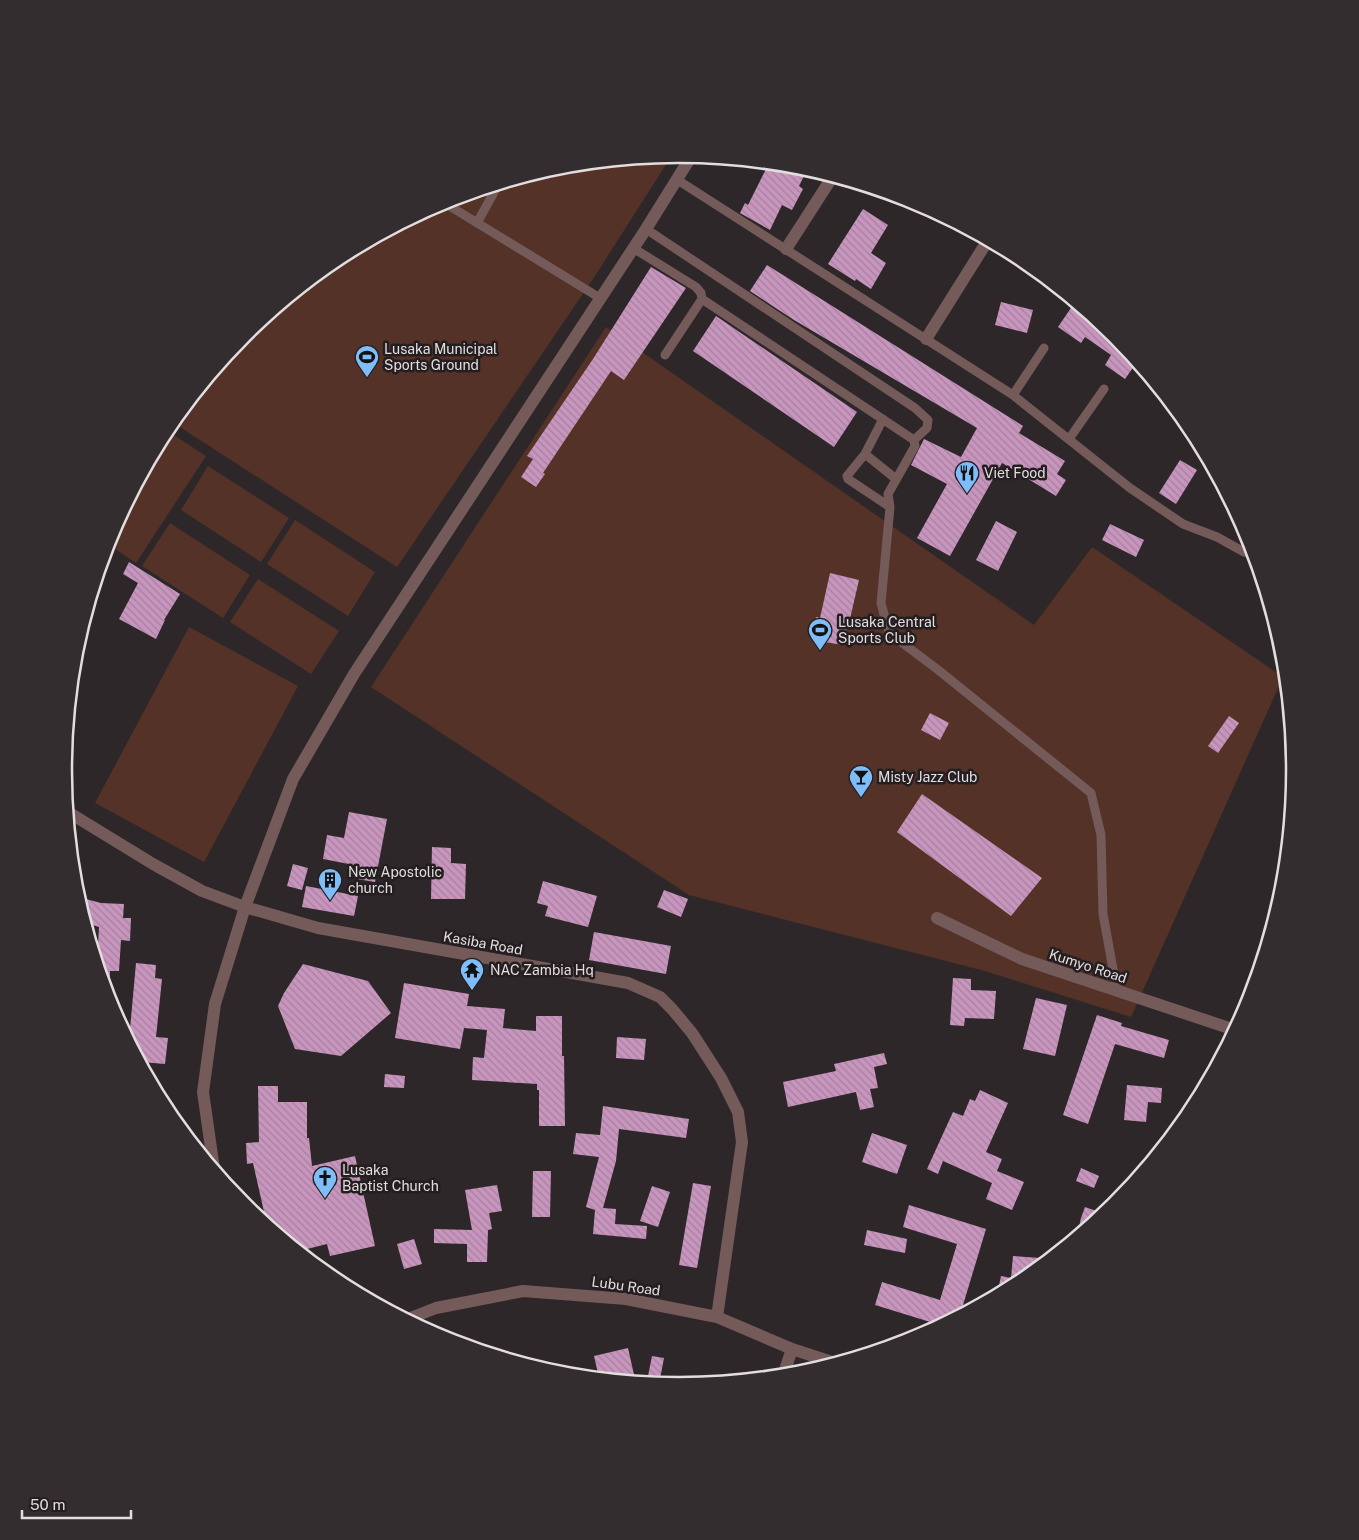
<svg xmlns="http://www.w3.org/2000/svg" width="1359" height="1540" viewBox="0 0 1359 1540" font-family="'Public Sans',sans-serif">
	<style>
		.green { fill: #543227 }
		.building { fill: url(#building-back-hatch) }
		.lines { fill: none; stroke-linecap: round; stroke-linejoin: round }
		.service { stroke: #755a5a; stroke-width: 9 }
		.minor { stroke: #755a5a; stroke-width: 12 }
		.labels { text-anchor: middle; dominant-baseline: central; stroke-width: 5; stroke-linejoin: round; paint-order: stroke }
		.poi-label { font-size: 14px; fill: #e2ddde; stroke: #241e20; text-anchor: start }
		.street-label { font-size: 14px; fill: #e2ddde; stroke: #241e20 }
		.rim { fill: none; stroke: #e2ddde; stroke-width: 2.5 }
	</style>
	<defs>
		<pattern id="building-back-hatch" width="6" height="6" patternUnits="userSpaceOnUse" patternTransform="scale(1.25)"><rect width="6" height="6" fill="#c795bd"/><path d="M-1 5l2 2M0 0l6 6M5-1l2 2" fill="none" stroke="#a6809e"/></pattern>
	</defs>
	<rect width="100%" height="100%" fill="#2e2729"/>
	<path class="green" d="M 672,155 L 595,276 L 397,567 L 172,422 L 244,334 L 338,258 L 444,201 L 560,166 Z
		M 606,327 L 1034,625 L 1092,547 L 1283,677 L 1131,1017 L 985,971 L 689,895 L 371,687 Z
		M 166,430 L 206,456 L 136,563 L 108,544 L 111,534 Z
		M 208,466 L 289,518 L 261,562 L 181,510 Z
		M 295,520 L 375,572 L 348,616 L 267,564 Z
		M 170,523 L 250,575 L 223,618 L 142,566 Z
		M 258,579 L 339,631 L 311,674 L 230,622 Z
		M 189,627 L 298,686 L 204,862 L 95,803 Z"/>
	<path class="building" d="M 769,163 L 800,166 L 808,168 L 799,186 L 803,189 L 792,210 L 782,205 L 770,230 L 740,213 L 745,203 L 748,205 Z
		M 863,209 L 888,225 L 871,253 L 886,263 L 871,289 L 856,279 L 855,281 L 828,264 Z
		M 767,265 L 1023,426 L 1019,433 L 1065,461 L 1057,474 L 1066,480 L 1056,496 L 1002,463 L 950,556 L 917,538 L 947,484 L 911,465 L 924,439 L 961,457 L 977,428 L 794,320 L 750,291 Z
		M 651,267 L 686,288 L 624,380 L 611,371 L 543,473 L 545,474 L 536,487 L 521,477 L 533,459 L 527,456 L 593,359 Z
		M 1001,302 L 1033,310 L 1027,333 L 995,325 Z
		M 1075,302 L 1115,335 L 1137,362 L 1125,379 L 1105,365 L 1111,355 L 1085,337 L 1081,343 L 1058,327 Z
		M 716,316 L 857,412 L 834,447 L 693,351 Z
		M 1180,460 L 1197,470 L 1176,504 L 1159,493 Z
		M 996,521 L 1017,532 L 998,571 L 976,560 Z
		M 1110,524 L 1144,540 L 1136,557 L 1102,540 Z
		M 129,562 L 180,594 L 164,620 L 165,620 L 156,639 L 119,619 L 138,583 L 123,574 Z
		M 830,573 L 859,580 L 849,623 L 848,622 L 843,645 L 812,640 L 816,617 L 820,618 Z
		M 930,713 L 949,723 L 940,740 L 921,730 Z
		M 1229,716 L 1239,723 L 1218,753 L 1208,746 Z
		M 922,794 L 1042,878 L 1011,916 L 897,832 Z
		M 349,812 L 387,819 L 375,882 L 357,879 L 359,866 L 323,859 L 327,835 L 344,838 Z
		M 432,847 L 451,848 L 451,863 L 466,864 L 465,899 L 431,899 Z
		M 293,864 L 308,868 L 302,890 L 287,886 Z
		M 543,881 L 597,896 L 588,927 L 545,916 L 548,906 L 537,903 Z
		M 306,886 L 358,896 L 354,916 L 302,907 Z
		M 664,890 L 688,899 L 681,917 L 657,907 Z
		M 78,897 L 101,903 L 124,904 L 123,918 L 131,918 L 130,941 L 121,940 L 119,971 L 110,971 L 109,994 L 107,994 L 97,962 L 99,927 L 86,923 Z
		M 594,932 L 671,946 L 666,974 L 589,960 Z
		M 136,963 L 156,965 L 155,978 L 162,979 L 156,1037 L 168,1038 L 165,1064 L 141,1062 L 129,1040 Z
		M 303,964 L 368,981 L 391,1013 L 341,1056 L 295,1049 L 278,1006 L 284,993 Z
		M 953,978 L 971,979 L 971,990 L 996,991 L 994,1019 L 965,1018 L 964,1026 L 950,1025 Z
		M 404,983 L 469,994 L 467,1006 L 505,1009 L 503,1028 L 536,1031 L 536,1016 L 562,1016 L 562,1056 L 564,1056 L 565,1126 L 539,1126 L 539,1090 L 537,1090 L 537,1084 L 472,1080 L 473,1057 L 484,1058 L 487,1030 L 464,1028 L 460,1049 L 395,1038 Z
		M 1036,998 L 1067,1005 L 1055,1056 L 1023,1049 Z
		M 1097,1015 L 1122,1023 L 1121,1026 L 1169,1040 L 1164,1058 L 1115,1044 L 1088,1124 L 1063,1115 Z
		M 617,1037 L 646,1039 L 644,1060 L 616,1058 Z
		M 884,1053 L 887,1064 L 874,1067 L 878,1088 L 870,1089 L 874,1107 L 860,1110 L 856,1092 L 788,1107 L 783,1082 L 836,1071 L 834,1064 Z
		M 385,1074 L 405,1076 L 404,1088 L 384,1087 Z
		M 1127,1085 L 1162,1088 L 1161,1103 L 1148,1102 L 1146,1122 L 1124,1120 Z
		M 258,1086 L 278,1086 L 278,1102 L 307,1102 L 307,1138 L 309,1138 L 312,1166 L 355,1156 L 375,1246 L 330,1256 L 327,1244 L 299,1251 L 267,1225 L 253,1163 L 247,1164 L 246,1143 L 259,1142 Z
		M 980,1090 L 1008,1103 L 986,1152 L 1002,1159 L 997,1171 L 1024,1182 L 1012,1210 L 986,1199 L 992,1183 L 943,1161 L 938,1174 L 927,1169 L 953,1112 L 963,1116 L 970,1099 L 975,1101 Z
		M 603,1106 L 689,1119 L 686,1138 L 619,1129 L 616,1161 L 603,1208 L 616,1209 L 615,1224 L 647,1226 L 646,1239 L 593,1234 L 595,1210 L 586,1207 L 599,1157 L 573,1154 L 576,1133 L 600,1135 Z
		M 872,1133 L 907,1145 L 897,1174 L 862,1162 Z
		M 1081,1168 L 1099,1176 L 1094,1188 L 1076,1181 Z
		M 533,1171 L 551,1171 L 550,1217 L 532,1217 Z
		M 693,1183 L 711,1186 L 697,1268 L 679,1265 Z
		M 497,1185 L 502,1211 L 489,1213 L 492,1229 L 488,1230 L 487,1262 L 467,1262 L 467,1244 L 434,1243 L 434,1229 L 472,1230 L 465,1190 Z
		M 652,1186 L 670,1192 L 658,1227 L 640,1221 Z
		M 909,1205 L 986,1229 L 960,1315 L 940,1325 L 875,1305 L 882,1282 L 940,1300 L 957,1244 L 903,1227 Z
		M 1085,1207 L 1105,1214 L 1077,1236 L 1081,1218 Z
		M 867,1230 L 907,1239 L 905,1253 L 864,1245 Z
		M 414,1239 L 422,1264 L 404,1269 L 397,1244 Z
		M 1013,1256 L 1040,1258 L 1039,1267 L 1021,1282 L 997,1295 L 1001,1276 L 1011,1278 Z
		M 628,1348 L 635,1379 L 628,1381 L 599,1378 L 594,1356 Z
		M 652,1356 L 664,1358 L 660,1379 L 648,1376 Z"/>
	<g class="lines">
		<path class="service" d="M 676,179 L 1013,395 L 1044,348
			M 443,202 L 600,298
			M 477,223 L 498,185
			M 633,248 L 696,287 L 701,293 L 702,299 L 914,440 L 927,428 L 928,420 L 915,408 L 646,229
			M 665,355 L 702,299
			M 1013,395 L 1130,488 L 1183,524 L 1217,537 L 1244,552 L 1254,554
			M 883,419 L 865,454 L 896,479
			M 1069,439 L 1104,389
			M 914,440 L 915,446 L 888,494 L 890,507 L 881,603 L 889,633 L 937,669 L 1091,793 L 1101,835 L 1103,914 L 1117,991
			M 865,454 L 847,476 L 848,479 L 890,507"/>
		<path class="minor" d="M 786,249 L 833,176
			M 926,339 L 988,240
			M 68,812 L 153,864 L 202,891 L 245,907 L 318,928 L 628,983 L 660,997 L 672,1009 L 692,1033 L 721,1078 L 738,1112 L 742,1142 L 717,1317
			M 937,918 L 1022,959 L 1235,1030
			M 214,1169 L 203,1092 L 215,1004 L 245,907 L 293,779 L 354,674 L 646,229 L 692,155
			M 408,1319 L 436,1308 L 523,1291 L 626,1299 L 717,1317 L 792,1349 L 835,1363
			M 783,1376 L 792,1349"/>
	</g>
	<defs>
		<g id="stadium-pin" transform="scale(1.25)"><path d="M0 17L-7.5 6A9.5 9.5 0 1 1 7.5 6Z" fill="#7ebdf9" stroke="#241e20"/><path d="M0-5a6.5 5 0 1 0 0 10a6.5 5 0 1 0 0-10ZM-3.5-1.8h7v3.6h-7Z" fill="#111"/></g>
		<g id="restaurant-pin" transform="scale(1.25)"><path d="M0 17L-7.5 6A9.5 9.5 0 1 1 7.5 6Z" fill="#7ebdf9" stroke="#241e20"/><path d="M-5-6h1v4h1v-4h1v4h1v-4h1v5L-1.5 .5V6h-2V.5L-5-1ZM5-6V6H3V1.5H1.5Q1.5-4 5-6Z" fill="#111"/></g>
		<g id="bar-pin" transform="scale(1.25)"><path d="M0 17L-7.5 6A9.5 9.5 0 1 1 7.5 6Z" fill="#7ebdf9" stroke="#241e20"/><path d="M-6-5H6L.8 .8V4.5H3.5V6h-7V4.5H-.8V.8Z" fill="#111"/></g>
		<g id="building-pin" transform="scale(1.25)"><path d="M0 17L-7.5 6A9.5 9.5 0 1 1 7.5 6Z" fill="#7ebdf9" stroke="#241e20"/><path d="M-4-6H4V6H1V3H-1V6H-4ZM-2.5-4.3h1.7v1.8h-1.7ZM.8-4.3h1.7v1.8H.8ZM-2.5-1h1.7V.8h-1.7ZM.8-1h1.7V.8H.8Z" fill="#111"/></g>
		<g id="temple-pin" transform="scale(1.25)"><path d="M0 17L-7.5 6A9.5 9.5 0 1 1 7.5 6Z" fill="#7ebdf9" stroke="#241e20"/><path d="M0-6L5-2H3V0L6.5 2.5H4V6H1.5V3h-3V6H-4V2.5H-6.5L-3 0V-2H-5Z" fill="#111"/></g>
		<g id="church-pin" transform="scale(1.25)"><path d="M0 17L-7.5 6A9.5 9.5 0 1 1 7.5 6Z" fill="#7ebdf9" stroke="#241e20"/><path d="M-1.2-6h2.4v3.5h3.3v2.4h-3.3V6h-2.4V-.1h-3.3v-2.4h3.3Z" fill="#111"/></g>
	</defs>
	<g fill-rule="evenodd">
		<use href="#stadium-pin" x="367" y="357"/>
		<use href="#restaurant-pin" x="967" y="473"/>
		<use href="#stadium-pin" x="820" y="630"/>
		<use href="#bar-pin" x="861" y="777"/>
		<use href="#building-pin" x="330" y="880"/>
		<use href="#temple-pin" x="472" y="970"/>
		<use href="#church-pin" x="325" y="1178"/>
	</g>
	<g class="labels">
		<g class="poi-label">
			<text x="384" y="349">Lusaka Municipal<tspan x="384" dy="16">Sports Ground</tspan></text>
			<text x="984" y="473">Viet Food</text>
			<text x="838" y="622">Lusaka Central<tspan x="838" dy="16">Sports Club</tspan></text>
			<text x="878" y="777">Misty Jazz Club</text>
			<text x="348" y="872">New Apostolic<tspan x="348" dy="16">church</tspan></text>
			<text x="490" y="970">NAC Zambia Hq</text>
			<text x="342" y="1170">Lusaka<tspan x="342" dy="16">Baptist Church</tspan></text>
		</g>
		<g class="street-label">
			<text transform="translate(483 943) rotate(10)">Kasiba Road</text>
			<text transform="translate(1088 966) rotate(18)">Kumyo Road</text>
			<text transform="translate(626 1286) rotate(8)">Lubu Road</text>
		</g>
	</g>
	<path d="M0 0H1359V1540H0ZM72 770a607 607 0 1 1 1214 0a607 607 0 1 1-1214 0Z" fill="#332d2f" fill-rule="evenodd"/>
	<path class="rim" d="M72 770a607 607 0 1 1 1214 0a607 607 0 1 1-1214 0Z"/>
	<path d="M22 1510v8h109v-8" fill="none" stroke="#e2ddde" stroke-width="2.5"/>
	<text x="30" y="1510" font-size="15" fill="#e2ddde" stroke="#241e20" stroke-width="4" paint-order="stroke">50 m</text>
</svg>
